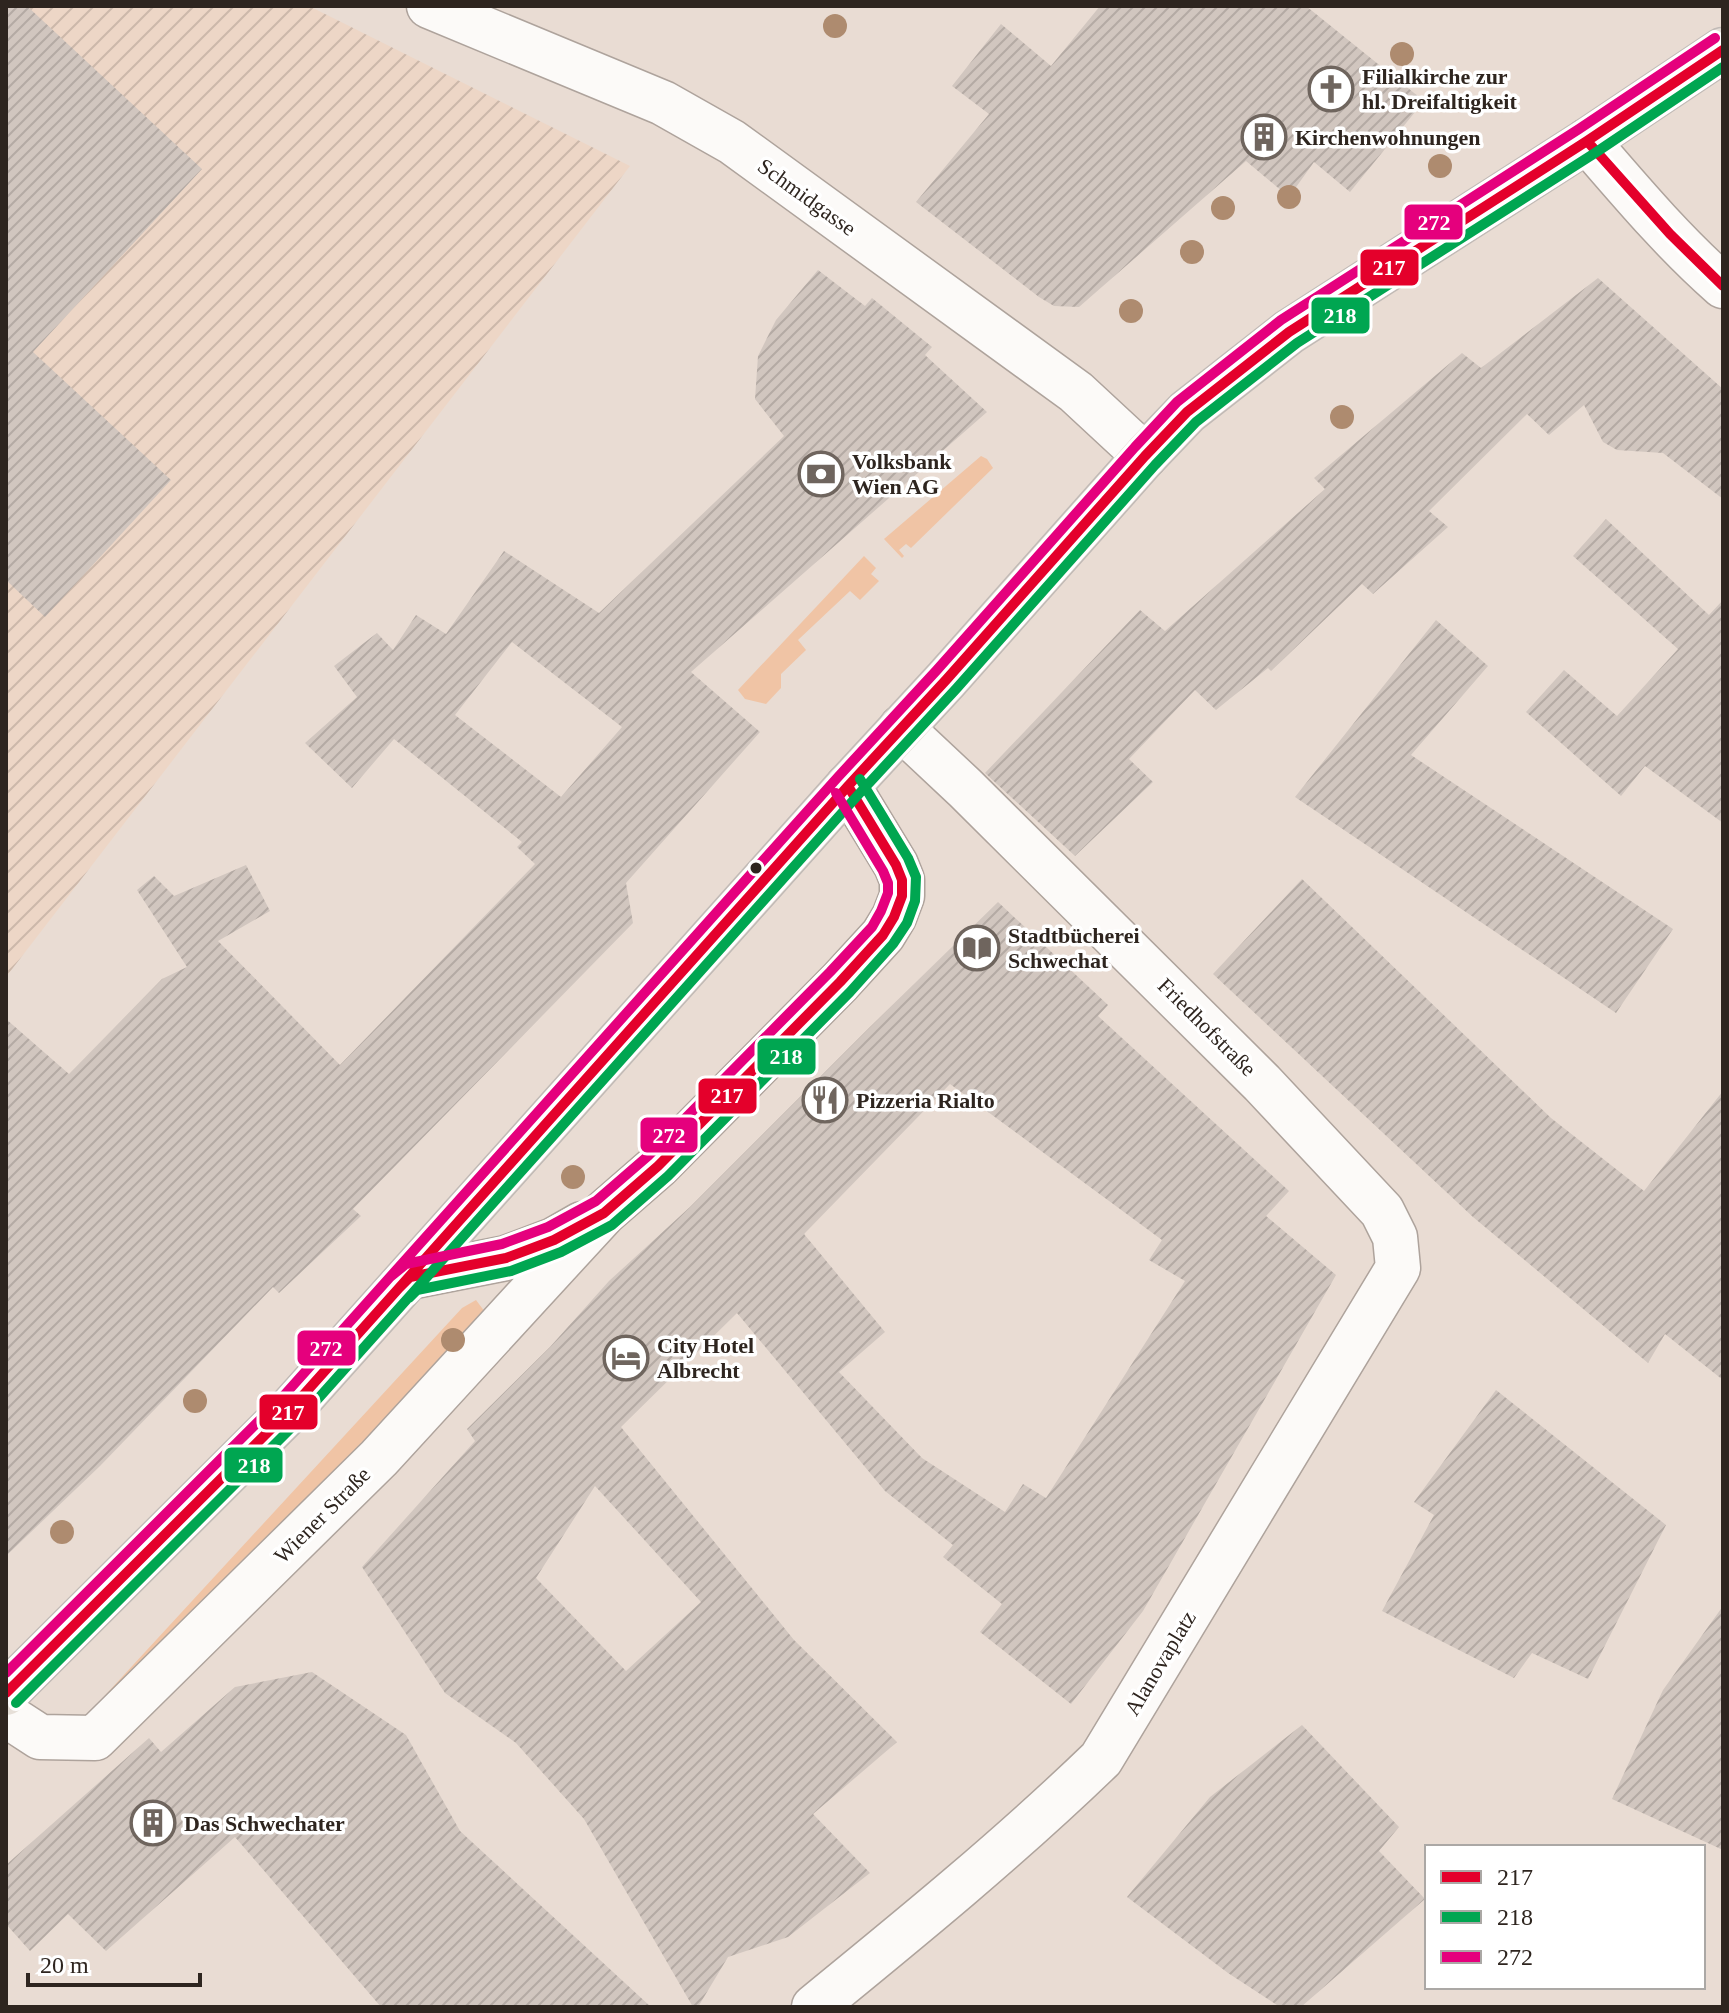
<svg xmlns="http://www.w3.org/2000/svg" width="1729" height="2013" viewBox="0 0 1729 2013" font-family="'Times New Roman',serif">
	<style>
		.industrial { fill: url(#industrial-furrows) }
		.green { fill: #f0c4a5 }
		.building { fill: url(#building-hatch); fill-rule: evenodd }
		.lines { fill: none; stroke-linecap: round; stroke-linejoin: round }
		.minor-casing { stroke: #aea39c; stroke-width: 47 }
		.major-casing { stroke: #c1bab6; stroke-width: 47 }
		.minor { stroke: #fcfaf8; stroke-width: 44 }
		.major { stroke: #e6dfd8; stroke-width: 44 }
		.bus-1-casing { stroke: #fff; stroke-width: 16 }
		.bus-2-casing { stroke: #fff; stroke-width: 16 }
		.bus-3-casing { stroke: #fff; stroke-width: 16 }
		.bus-1 { stroke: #e4002b; stroke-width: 10 }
		.bus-2 { stroke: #00a651; stroke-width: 10 }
		.bus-3 { stroke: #e5007d; stroke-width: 10 }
		.tree { fill: #ae8b6f }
		.bus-dot { fill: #2e251f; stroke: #fff; stroke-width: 3 }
		.labels { text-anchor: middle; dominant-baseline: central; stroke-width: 7; stroke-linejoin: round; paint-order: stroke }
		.poi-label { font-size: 22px; font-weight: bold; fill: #2e251f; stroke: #fff; text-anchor: start }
		.street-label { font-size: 22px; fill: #2e251f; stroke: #fff }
		.line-badge { stroke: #fff; stroke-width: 3 }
		.badge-label { font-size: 22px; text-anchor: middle; font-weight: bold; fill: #fff }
	</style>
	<defs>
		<pattern id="industrial-furrows" width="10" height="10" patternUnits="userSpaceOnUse" patternTransform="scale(2)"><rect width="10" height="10" fill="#edd6c6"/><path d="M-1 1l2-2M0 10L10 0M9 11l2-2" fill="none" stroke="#ccb8aa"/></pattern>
		<pattern id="building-hatch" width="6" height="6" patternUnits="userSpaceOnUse" patternTransform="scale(2)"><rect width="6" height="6" fill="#d1c6bf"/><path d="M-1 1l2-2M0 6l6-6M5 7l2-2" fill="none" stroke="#b4aaa4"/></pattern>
	</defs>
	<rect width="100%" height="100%" fill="#e9dcd3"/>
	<path class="industrial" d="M 6,6 L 309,6 L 630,166 L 6,977 Z"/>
	<path class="green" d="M 981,456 L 987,459 L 993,468 L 911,548 L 906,544 L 899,550 L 904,556 L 902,558 L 884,539 Z
		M 864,556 L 876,568 L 871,574 L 879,581 L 860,600 L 850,591 L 798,640 L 806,650 L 781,674 L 781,688 L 766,704 L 745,699 L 738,690 Z
		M 476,1300 L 485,1312 L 114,1705 L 101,1711 L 99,1702 L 462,1308 Z"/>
	<path class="building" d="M 6,6 L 27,6 L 202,169 L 33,352 L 171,480 L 45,617 L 6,580 Z
		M 1100,6 L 1306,6 L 1424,101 L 1350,192 L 1314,162 L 1289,197 L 1246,161 L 1079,307 L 1054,306 L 1039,297 L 916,202 L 989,114 L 952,86 L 1001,24 L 1051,66 Z
		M 818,270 L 865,306 L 872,298 L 932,347 L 925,355 L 987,412 L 691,672 L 760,732 L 626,883 L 633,923 L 353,1209 L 361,1216 L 279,1293 L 273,1287 L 100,1466 L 6,1556 L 6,1019 L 69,1074 L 162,979 L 187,967 L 137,890 L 154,876 L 174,896 L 246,865 L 270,911 L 218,941 L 340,1065 L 535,864 L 517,847 L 522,842 L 394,739 L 352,788 L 305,743 L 357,697 L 334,666 L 377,633 L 393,650 L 416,615 L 446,634 L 504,551 L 599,613 L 784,436 L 755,399 L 758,356 L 776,320 ZM 512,642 L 622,727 L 561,797 L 455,715 Z
		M 1598,278 L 1723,389 L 1723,499 L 1663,453 L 1617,450 L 1603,442 L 1584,405 L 1549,435 L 1527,414 L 1429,511 L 1448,527 L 1373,594 L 1362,584 L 1271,671 L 1268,668 L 1216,710 L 1195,690 L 1129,759 L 1153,782 L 1075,856 L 985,773 L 1140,610 L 1165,631 L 1325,489 L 1314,478 L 1462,353 L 1481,368 Z
		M 1606,519 L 1709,615 L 1723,600 L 1723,823 L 1645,766 L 1621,796 L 1526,712 L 1564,670 L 1617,716 L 1678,649 L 1573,556 Z
		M 1436,620 L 1488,666 L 1411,755 L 1673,929 L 1616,1013 L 1295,797 Z
		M 1302,879 L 1551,1118 L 1644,1191 L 1723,1091 L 1723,1380 L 1665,1334 L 1648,1363 L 1473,1217 L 1213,974 Z
		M 998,902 L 1108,1005 L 1098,1016 L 1289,1191 L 1266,1216 L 1336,1275 L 1143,1611 L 1071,1704 L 980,1632 L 1002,1604 L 943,1557 L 953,1545 L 885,1491 L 737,1313 L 621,1427 L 794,1640 L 897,1742 L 813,1814 L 870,1873 L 788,1937 L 728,1957 L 698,2007 L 693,2007 L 584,1819 L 516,1743 L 445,1693 L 362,1567 L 475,1441 L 467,1429 L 550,1347 L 609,1281 L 690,1207 L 870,1027 ZM 950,1084 L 1162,1240 L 1149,1260 L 1185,1281 L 1046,1498 L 1023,1484 L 1005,1512 L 922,1458 L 839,1372 L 885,1332 L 804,1234 ZM 595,1486 L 701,1602 L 626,1671 L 536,1578 Z
		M 1496,1390 L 1666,1525 L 1588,1679 L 1532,1653 L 1514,1678 L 1382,1611 L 1434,1515 L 1414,1502 Z
		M 1723,1606 L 1723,1850 L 1612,1799 L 1663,1690 Z
		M 312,1672 L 406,1735 L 460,1831 L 651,2007 L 381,2007 L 235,1837 L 106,1951 L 68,1914 L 30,1951 L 6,1924 L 6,1865 L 149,1738 L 161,1752 L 235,1687 Z
		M 1302,1725 L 1399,1827 L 1379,1851 L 1425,1899 L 1301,2007 L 1280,2007 L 1228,1973 L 1127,1897 L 1210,1797 Z"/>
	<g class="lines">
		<g class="minor-casing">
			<path id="minor" d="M 429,6 L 663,103 L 732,142 L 1076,392 L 1145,456
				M 1587,141 C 1631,192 1673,242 1723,286
				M 410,1277 L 506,1258 L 554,1240 L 582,1224
				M 6,1715 L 40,1737 L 95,1738 L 379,1458 L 604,1213 L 658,1166 L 840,982 L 883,935 L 894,917 L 902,896 L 902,880 L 896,865 L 848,786
				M 814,2007 C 912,1927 1010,1847 1101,1759 L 1398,1268 L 1395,1237 L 1382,1211 L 1262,1083 L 965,788 L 901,728"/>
		</g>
		<g class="major-casing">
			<path id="major" d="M 6,1693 L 289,1411 L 848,786 L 946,680 L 1145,456 L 1187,412 L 1289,332 L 1587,141 L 1723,50"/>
		</g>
		<use href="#minor" class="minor"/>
		<use href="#major" class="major"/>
		<g class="bus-1-casing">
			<path id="bus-1" d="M 1587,141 L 1670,234 L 1723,286
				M 399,1288 L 410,1277 L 506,1258 L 554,1240 L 604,1213 L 658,1166 L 840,982 L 883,935 L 894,917 L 902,896 L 902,880 L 896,865 L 848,786
				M 6,1693 L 289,1411 L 848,786 L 946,680 L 1145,456 L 1187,412 L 1289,332 L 1587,141 L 1723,50"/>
		</g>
		<g class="bus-2-casing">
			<path id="bus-2" d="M 409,1298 L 417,1290 L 511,1271 L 561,1252 L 612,1225 L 668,1176 L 850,992 L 893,944 L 907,923 L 915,901 L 916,877 L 908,858 L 860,779
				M 16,1703 L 299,1420 L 858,795 L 956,689 L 1155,465 L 1196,422 L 1297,343 L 1595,153 L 1723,67"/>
		</g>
		<g class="bus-3-casing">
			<path id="bus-3" d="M 389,1278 L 406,1264 L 502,1244 L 548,1227 L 596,1201 L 648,1156 L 830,972 L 872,927 L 881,911 L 888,893 L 888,883 L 883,871 L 836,793
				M 6,1673 L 279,1401 L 838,777 L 936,671 L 1135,447 L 1177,402 L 1281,320 L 1579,129 L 1715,38"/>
		</g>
		<use href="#bus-1" class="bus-1"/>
		<use href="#bus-2" class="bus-2"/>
		<use href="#bus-3" class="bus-3"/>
	</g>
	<g class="tree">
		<circle cx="835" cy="26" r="12"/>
		<circle cx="1402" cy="54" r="12"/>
		<circle cx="1440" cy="166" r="12"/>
		<circle cx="1289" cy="197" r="12"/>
		<circle cx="1223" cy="208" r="12"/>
		<circle cx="1192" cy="252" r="12"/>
		<circle cx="1131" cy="311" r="12"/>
		<circle cx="1342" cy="417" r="12"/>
		<circle cx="573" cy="1177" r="12"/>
		<circle cx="453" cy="1340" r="12"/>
		<circle cx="195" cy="1401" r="12"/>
		<circle cx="62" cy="1532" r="12"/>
	</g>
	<defs>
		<g id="church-ring" transform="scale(2.3)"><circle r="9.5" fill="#fff" stroke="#6f655e" stroke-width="1.5"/><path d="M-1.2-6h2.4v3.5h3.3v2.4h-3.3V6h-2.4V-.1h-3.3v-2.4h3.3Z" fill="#6f655e"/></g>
		<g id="building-ring" transform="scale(2.3)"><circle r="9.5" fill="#fff" stroke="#6f655e" stroke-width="1.5"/><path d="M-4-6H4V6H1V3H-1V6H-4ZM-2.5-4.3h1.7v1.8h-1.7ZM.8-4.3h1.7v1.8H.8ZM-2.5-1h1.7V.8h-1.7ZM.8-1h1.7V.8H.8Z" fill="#6f655e"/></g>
		<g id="bank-ring" transform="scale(2.3)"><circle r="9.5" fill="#fff" stroke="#6f655e" stroke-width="1.5"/><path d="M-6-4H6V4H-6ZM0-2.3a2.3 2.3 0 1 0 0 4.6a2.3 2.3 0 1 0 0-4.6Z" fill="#6f655e"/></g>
		<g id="library-ring" transform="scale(2.3)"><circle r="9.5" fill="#fff" stroke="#6f655e" stroke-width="1.5"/><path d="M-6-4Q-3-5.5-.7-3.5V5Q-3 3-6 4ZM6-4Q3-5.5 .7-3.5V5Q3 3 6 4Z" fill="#6f655e"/></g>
		<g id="restaurant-ring" transform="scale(2.3)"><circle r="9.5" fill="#fff" stroke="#6f655e" stroke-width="1.5"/><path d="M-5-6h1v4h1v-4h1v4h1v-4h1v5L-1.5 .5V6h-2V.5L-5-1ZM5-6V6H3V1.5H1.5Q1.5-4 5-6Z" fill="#6f655e"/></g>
		<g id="hotel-ring" transform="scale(2.3)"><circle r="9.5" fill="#fff" stroke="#6f655e" stroke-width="1.5"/><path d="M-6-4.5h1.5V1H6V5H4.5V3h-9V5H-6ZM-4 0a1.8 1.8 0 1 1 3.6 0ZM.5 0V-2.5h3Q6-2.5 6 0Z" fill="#6f655e"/></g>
	</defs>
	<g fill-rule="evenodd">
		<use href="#church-ring" x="1331" y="89"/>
		<use href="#building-ring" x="1264" y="137"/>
		<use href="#bank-ring" x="821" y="474"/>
		<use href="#library-ring" x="977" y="948"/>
		<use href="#restaurant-ring" x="825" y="1100"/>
		<use href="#hotel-ring" x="626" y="1358"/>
		<use href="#building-ring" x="153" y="1823"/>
	</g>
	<circle class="bus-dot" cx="756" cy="868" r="7"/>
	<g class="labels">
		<g class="poi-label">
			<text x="1362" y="76">Filialkirche zur<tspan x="1362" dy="25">hl. Dreifaltigkeit</tspan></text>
			<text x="1295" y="137">Kirchenwohnungen</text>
			<text x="852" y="461">Volksbank<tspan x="852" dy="25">Wien AG</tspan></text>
			<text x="1008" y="935">Stadtbücherei<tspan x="1008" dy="25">Schwechat</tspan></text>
			<text x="856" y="1100">Pizzeria Rialto</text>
			<text x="657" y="1345">City Hotel<tspan x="657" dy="25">Albrecht</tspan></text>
			<text x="184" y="1823">Das Schwechater</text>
		</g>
		<g class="street-label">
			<text transform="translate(807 197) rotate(36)">Schmidgasse</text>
			<text transform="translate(1207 1027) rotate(45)">Friedhofstraße</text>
			<text transform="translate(322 1515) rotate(-45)">Wiener Straße</text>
			<text transform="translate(1160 1663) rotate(-59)">Alanovaplatz</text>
		</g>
	</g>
	<g class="line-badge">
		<rect x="1403" y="203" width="61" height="38" rx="8" fill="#e5007d"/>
		<rect x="1359" y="248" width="61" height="39" rx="8" fill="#e4002b"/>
		<rect x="1310" y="296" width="61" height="39" rx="8" fill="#00a651"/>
		<rect x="756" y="1037" width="61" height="39" rx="8" fill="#00a651"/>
		<rect x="697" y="1077" width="61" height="38" rx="8" fill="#e4002b"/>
		<rect x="639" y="1116" width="60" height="38" rx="8" fill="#e5007d"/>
		<rect x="296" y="1329" width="61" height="38" rx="8" fill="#e5007d"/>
		<rect x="258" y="1393" width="61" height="38" rx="8" fill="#e4002b"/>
		<rect x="223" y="1446" width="61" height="38" rx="8" fill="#00a651"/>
	</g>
	<g class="badge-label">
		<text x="1434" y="230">272</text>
		<text x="1389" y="275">217</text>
		<text x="1340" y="323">218</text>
		<text x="786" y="1064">218</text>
		<text x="727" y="1103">217</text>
		<text x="669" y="1143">272</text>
		<text x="326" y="1356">272</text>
		<text x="288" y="1420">217</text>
		<text x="254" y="1473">218</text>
	</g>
	<rect width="1729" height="2013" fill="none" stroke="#2e251f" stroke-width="16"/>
	<rect x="1425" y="1845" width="280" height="144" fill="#ffffff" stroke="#aba8a5" stroke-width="2"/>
	<rect x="1441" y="1871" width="40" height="12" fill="#e4002b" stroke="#aba8a5" stroke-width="2"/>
	<text x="1497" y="1885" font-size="24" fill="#2e251f">217</text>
	<rect x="1441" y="1911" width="40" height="12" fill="#00a651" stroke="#aba8a5" stroke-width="2"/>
	<text x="1497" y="1925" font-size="24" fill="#2e251f">218</text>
	<rect x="1441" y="1951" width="40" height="12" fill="#e5007d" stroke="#aba8a5" stroke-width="2"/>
	<text x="1497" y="1965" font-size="24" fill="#2e251f">272</text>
	<path d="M28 1973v12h172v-12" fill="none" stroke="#2e251f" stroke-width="4"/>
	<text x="40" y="1973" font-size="24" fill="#2e251f" stroke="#ffffff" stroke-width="6" paint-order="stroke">20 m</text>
</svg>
